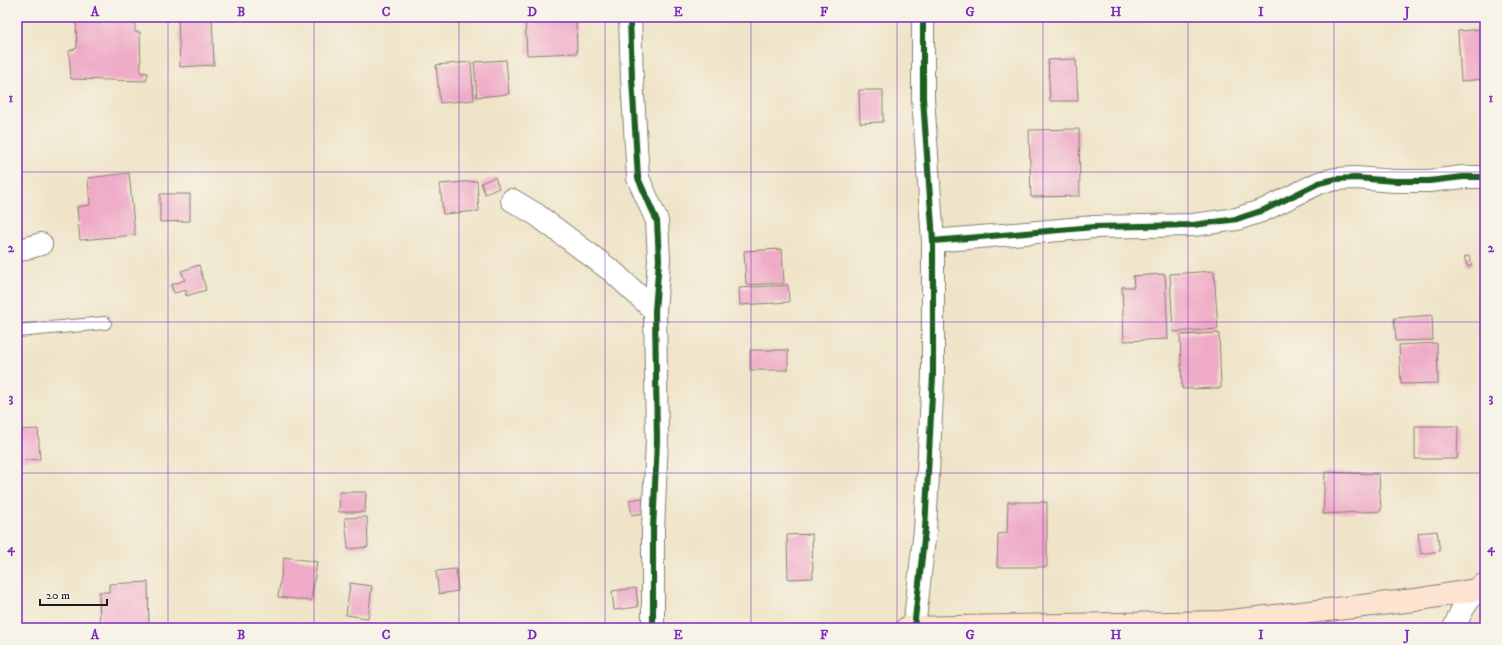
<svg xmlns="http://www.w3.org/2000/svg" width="1502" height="645" viewBox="0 0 1502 645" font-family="'IM FELL DW Pica',serif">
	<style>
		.building { fill: #efaac7 }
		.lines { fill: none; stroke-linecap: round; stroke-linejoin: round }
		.lane-casing { stroke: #868072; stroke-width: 14 }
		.street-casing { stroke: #868072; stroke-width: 24 }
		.secondary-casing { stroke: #868072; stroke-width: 24 }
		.lane { stroke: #fff; stroke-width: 12 }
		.street { stroke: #fff; stroke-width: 22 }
		.secondary { stroke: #fde4d1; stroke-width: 22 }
		.cycleway-casing { stroke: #f7f3e8; stroke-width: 8 }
		.cycleway { stroke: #1b5e20; stroke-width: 6 }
		.grid { fill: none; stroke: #7b2cbf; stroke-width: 1; stroke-opacity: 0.55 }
		.neatline { fill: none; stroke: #7b2cbf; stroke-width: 1.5 }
		.grid-label { font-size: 13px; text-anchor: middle; font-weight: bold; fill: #7b2cbf }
	</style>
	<rect width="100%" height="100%" fill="#f7f3e8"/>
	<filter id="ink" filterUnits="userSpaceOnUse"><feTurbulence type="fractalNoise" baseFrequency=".025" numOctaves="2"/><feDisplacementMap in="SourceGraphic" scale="8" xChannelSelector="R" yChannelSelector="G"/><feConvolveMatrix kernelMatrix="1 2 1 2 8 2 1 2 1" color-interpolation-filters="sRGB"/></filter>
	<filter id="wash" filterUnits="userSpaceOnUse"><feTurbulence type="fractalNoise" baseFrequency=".012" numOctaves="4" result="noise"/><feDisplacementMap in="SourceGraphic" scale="16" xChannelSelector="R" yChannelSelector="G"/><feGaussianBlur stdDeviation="0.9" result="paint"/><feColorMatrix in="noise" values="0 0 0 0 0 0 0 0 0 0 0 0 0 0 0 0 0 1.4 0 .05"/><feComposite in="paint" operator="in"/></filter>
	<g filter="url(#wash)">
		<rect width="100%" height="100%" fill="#efe4c8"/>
		<g id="blocks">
			<path class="building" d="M 76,17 L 135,17 L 135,32 L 140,32 L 141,73 L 148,73 L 146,81 L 71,79 L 69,51 L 77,48 Z
				M 178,17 L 212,17 L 214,65 L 180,67 Z
				M 525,17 L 582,17 L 582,20 L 576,21 L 577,53 L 527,55 Z
				M 1330,17 L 1346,17 L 1346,18 L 1330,19 Z
				M 1485,29 L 1485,79 L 1461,81 L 1458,31 Z
				M 1076,59 L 1078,101 L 1050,101 L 1048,60 Z
				M 506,60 L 509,94 L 477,97 L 474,62 Z
				M 471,62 L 474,100 L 440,103 L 436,65 Z
				M 859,90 L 883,90 L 883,122 L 860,123 Z
				M 1079,129 L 1080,196 L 1031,197 L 1029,130 Z
				M 129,173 L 135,235 L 80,240 L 77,207 L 90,205 L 88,178 Z
				M 495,177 L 499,188 L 485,194 L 481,183 Z
				M 477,181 L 479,211 L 443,214 L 440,184 Z
				M 160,194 L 190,194 L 190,221 L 160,222 Z
				M 782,249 L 784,283 L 746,285 L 744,251 Z
				M 1469,256 L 1472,265 L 1468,267 L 1464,257 Z
				M 199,265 L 206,290 L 186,296 L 186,290 L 174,293 L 171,285 L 185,280 L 181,271 Z
				M 1214,271 L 1218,329 L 1173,332 L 1170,274 Z
				M 1165,274 L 1168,339 L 1124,341 L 1122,287 L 1134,287 L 1133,276 Z
				M 788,285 L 789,302 L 740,305 L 739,288 Z
				M 1432,315 L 1433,340 L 1396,341 L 1394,318 Z
				M 1219,333 L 1221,388 L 1182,389 L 1180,335 Z
				M 1437,343 L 1438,383 L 1401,384 L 1399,345 Z
				M 750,350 L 788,350 L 788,370 L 750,370 Z
				M 1415,426 L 1458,426 L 1457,459 L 1415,459 Z
				M 38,429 L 40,459 L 17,461 L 17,430 Z
				M 1325,472 L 1379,474 L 1381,511 L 1323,514 Z
				M 340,492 L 366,492 L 365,512 L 339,512 Z
				M 642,498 L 644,513 L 632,515 L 629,500 Z
				M 1008,502 L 1047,502 L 1047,567 L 997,567 L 998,534 L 1007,533 Z
				M 367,517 L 368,547 L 348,549 L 345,518 Z
				M 1437,531 L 1440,551 L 1421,554 L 1418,533 Z
				M 812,534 L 813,578 L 788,579 L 787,535 Z
				M 284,557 L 317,562 L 311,601 L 278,597 Z
				M 456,569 L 458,591 L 439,594 L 436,571 Z
				M 148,582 L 149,625 L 100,627 L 99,592 L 109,592 L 109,584 Z
				M 350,583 L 372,586 L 368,618 L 346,615 Z
				M 636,588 L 638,607 L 614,610 L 612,591 Z"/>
		</g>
	</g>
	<g filter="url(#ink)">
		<use href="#blocks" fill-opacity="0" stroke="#868072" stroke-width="1"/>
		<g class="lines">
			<g class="lane-casing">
				<path id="lane" d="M 17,331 L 105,323"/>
			</g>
			<g class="street-casing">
				<path id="street" d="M 630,17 L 632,78 L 638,178 L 657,221 L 659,260 L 655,311 L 657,440 L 653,530 L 653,628
					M 512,200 L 537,215 L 613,272 L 655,311
					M 933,241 L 1094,227 L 1193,225 L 1237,219 L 1264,210 L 1319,183 L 1336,179 L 1356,178 L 1395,181 L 1429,181 L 1463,177 L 1485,177
					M 17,251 L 41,244
					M 914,628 L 925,530 L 933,376 L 933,241 L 923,98 L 923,17
					M 1454,628 L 1461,612 L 1475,590"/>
			</g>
			<g class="secondary-casing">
				<path id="secondary" d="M 907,628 L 1222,622 L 1415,600 L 1475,590 L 1485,584"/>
			</g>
			<use href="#lane" class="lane"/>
			<use href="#street" class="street"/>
			<use href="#secondary" class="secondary"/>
			<g class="cycleway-casing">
				<path id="cycleway" d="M 630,17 L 632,78 L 638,178 L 657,221 L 659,260 L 655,311 L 657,440 L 653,530 L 653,628
					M 933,241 L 1094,227 L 1193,225 L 1237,219 L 1264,210 L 1319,183 L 1336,179 L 1356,178 L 1395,181 L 1429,181 L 1463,177 L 1485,177
					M 914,628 L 925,530 L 933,376 L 933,241 L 923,98 L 923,17"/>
			</g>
			<use href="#cycleway" class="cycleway"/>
		</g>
	</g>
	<path class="grid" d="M 168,17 L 168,628M 314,17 L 314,628M 459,17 L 459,628M 605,17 L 605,628M 751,17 L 751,628M 897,17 L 897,628M 1043,17 L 1043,628M 1188,17 L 1188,628M 1334,17 L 1334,628M 17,172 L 1485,172M 17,322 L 1485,322M 17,473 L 1485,473"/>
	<rect width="1502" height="645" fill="none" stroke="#f7f3e8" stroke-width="44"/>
	<path d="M40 599v6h67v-6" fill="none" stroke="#1c1c1c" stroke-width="2"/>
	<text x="46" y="599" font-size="12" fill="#1c1c1c" stroke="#f7f3e8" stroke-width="3" paint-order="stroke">20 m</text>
	<rect x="22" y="22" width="1458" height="601" class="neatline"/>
	<g class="grid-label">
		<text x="95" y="16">A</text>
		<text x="241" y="16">B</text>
		<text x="386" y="16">C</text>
		<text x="532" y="16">D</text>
		<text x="678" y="16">E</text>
		<text x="824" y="16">F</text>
		<text x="970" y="16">G</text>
		<text x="1116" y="16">H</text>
		<text x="1261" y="16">I</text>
		<text x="1407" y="16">J</text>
		<text x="11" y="102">1</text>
		<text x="1491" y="102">1</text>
		<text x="11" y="252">2</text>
		<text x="1491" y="252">2</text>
		<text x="11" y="402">3</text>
		<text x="1491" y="402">3</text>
		<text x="11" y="552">4</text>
		<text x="1491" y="552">4</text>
		<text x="95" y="639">A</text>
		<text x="241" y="639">B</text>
		<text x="386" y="639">C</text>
		<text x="532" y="639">D</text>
		<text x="678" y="639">E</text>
		<text x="824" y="639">F</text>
		<text x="970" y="639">G</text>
		<text x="1116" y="639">H</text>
		<text x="1261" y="639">I</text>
		<text x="1407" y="639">J</text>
	</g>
</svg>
